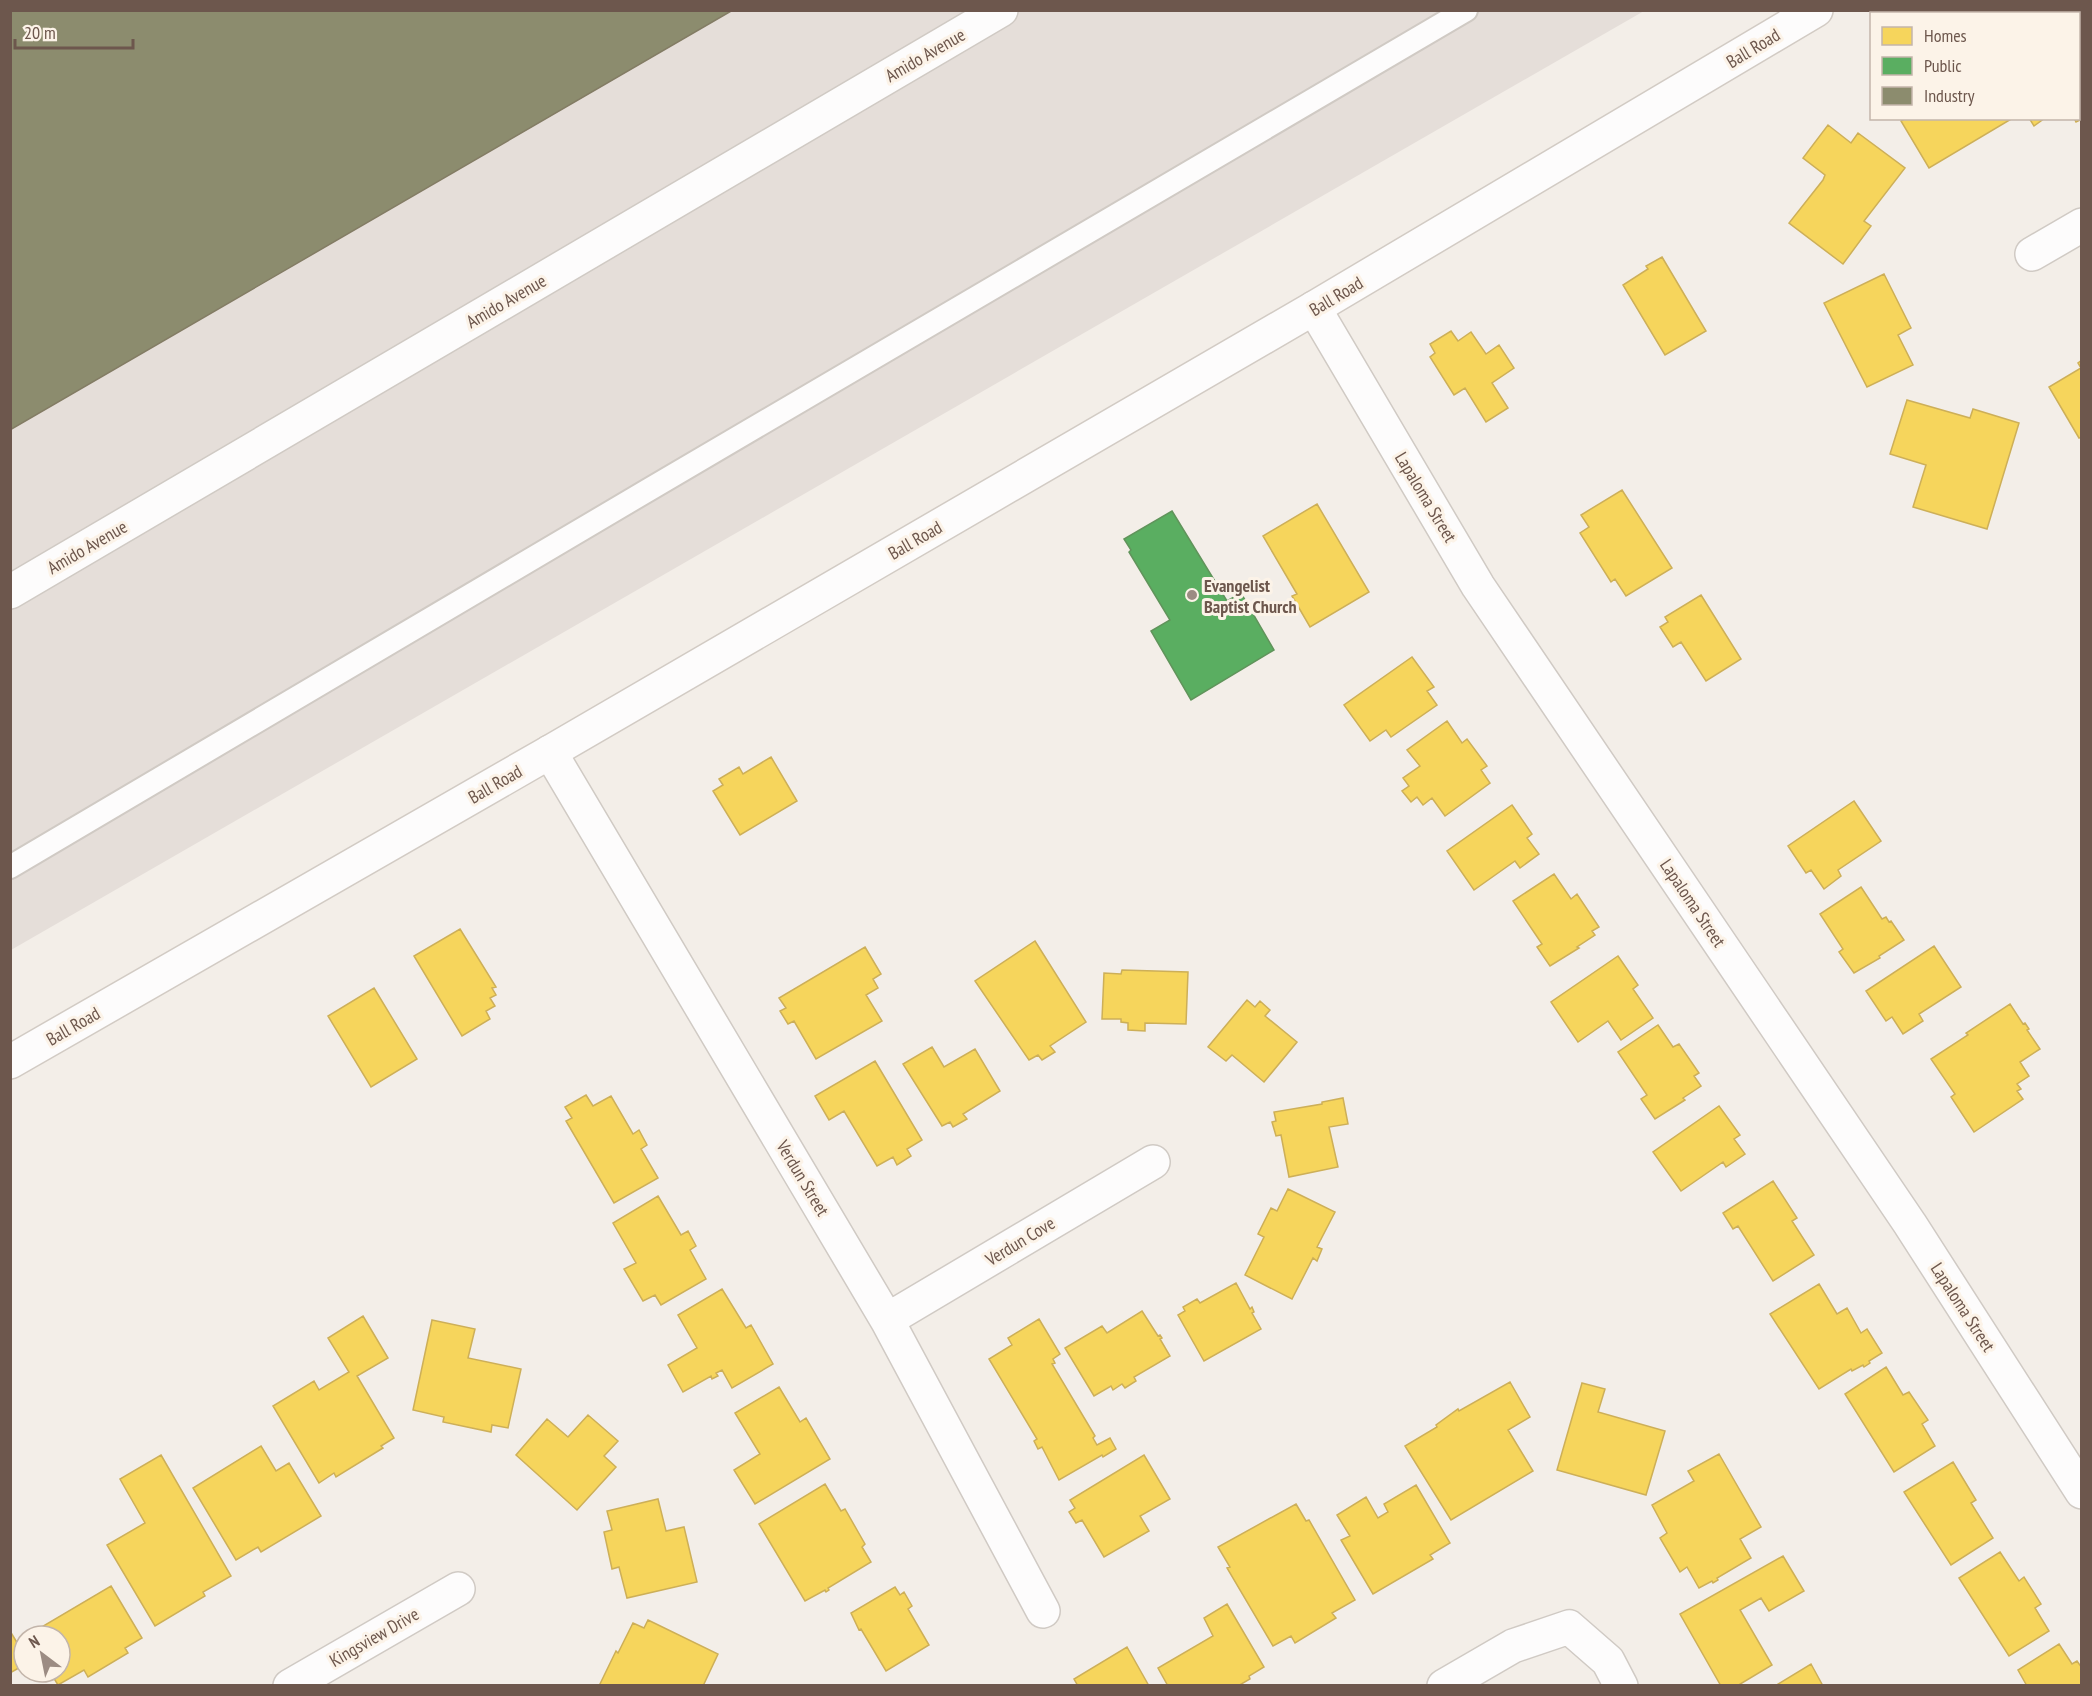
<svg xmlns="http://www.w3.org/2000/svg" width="2092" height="1696" viewBox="0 0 2092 1696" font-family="'PT Sans Narrow',sans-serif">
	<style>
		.industrial { fill: #e5ded9 }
		.homes { fill: #f6d55c; stroke: #cdaf58; stroke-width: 1.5 }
		.public { fill: #5aae61; stroke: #60945b; stroke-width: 1.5 }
		.industry { fill: #8c8c6e; stroke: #837c64; stroke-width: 1.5 }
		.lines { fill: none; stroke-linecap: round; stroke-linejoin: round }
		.service-casing { stroke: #d0cac4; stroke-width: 26 }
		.minor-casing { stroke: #d0cac4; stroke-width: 36 }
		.secondary-casing { stroke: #d2cbc4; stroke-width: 36 }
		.service { stroke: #fdfcfc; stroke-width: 22 }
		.minor { stroke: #fdfcfc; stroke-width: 33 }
		.secondary { stroke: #fdfcfc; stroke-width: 33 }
		.poi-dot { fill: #9c8c83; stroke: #fcf3e8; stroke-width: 2 }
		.labels { text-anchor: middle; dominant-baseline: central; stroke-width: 6; stroke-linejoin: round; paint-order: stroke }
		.street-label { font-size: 18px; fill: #6d574d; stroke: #fcf3e8 }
		.poi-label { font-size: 18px; font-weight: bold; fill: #6d574d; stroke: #fcf3e8; text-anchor: start }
	</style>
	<rect width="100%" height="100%" fill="#f3eee8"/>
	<path class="industrial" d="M 11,11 L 1644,11 L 11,950 Z"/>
	<path class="homes" d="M 2078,45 L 2082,50 L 2082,119 L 2076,122 L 2074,118 L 2078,118 Z
		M 1906,118 L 2013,118 L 1929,168 L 1901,121 Z
		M 2029,118 L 2045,118 L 2034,126 Z
		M 1828,125 L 1851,143 L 1858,133 L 1905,168 L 1864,221 L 1871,226 L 1843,264 L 1789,223 L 1823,180 L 1825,175 L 1803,158 Z
		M 1662,257 L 1706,331 L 1665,355 L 1623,285 L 1648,269 L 1646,266 Z
		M 1884,274 L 1911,328 L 1898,335 L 1913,365 L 1867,387 L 1824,303 Z
		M 1451,331 L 1458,341 L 1471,332 L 1486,354 L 1499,345 L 1514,368 L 1492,383 L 1508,408 L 1486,422 L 1465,388 L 1454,395 L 1430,357 L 1435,353 L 1430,344 Z
		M 2082,360 L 2082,437 L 2079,438 L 2049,387 L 2081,368 L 2078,363 Z
		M 1907,400 L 1970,418 L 1973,409 L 2019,423 L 1987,529 L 1913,507 L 1926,465 L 1890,454 Z
		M 1622,490 L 1672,568 L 1626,596 L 1615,579 L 1611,582 L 1580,533 L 1589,527 L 1581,515 Z
		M 1317,504 L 1369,592 L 1310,627 L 1292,596 L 1297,594 L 1263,536 Z
		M 1701,595 L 1741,659 L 1706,681 L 1681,642 L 1673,647 L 1660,627 L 1668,622 L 1665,617 Z
		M 1412,657 L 1434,687 L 1427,691 L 1437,705 L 1391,737 L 1386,730 L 1370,741 L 1344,705 Z
		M 1447,721 L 1462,743 L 1467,739 L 1487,766 L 1481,770 L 1490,783 L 1445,816 L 1432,798 L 1423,805 L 1417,797 L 1411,802 L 1402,791 L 1409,786 L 1403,778 L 1420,766 L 1407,750 Z
		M 771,757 L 797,801 L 740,835 L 713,791 L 723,785 L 719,779 L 739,767 L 743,774 Z
		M 1854,801 L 1881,841 L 1838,870 L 1841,876 L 1824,889 L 1811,870 L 1806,873 L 1788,846 Z
		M 1512,805 L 1532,834 L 1527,838 L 1539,854 L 1520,868 L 1515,861 L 1474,890 L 1447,851 Z
		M 1554,874 L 1571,899 L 1577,894 L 1599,927 L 1592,931 L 1595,935 L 1577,947 L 1579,948 L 1550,966 L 1537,947 L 1542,944 L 1513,901 Z
		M 1861,887 L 1882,919 L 1886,917 L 1889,922 L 1891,921 L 1904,940 L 1879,956 L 1880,958 L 1854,973 L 1839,952 L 1843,949 L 1820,914 Z
		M 460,929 L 496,987 L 492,988 L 496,995 L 490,998 L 495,1006 L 486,1011 L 490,1019 L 462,1036 L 414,956 Z
		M 1035,941 L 1086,1022 L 1050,1046 L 1055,1052 L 1042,1060 L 1038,1055 L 1029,1060 L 975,981 Z
		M 1934,946 L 1961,987 L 1919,1014 L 1923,1021 L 1903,1034 L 1892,1017 L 1886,1021 L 1866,991 Z
		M 865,947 L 881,974 L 873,979 L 878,988 L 866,995 L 882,1021 L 816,1059 L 794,1021 L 788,1024 L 780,1011 L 786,1008 L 779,998 Z
		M 1618,956 L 1638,985 L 1633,989 L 1653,1018 L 1621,1040 L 1608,1021 L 1578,1042 L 1551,1002 Z
		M 1122,970 L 1188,972 L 1186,1024 L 1145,1023 L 1145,1031 L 1128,1030 L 1128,1023 L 1121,1022 L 1121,1019 L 1102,1019 L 1104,973 L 1121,974 Z
		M 374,988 L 417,1059 L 371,1087 L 328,1016 Z
		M 1247,1000 L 1255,1007 L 1260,1001 L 1270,1010 L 1265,1016 L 1297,1042 L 1264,1082 L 1232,1055 L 1226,1061 L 1208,1047 Z
		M 2010,1004 L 2023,1024 L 2025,1023 L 2029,1029 L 2027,1030 L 2040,1049 L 2020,1062 L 2029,1076 L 2017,1084 L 2021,1089 L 2017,1091 L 2023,1099 L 1974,1132 L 1951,1097 L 1955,1094 L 1931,1059 L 1968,1035 L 1966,1033 Z
		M 1658,1025 L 1673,1047 L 1679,1044 L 1699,1073 L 1694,1076 L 1701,1086 L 1683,1098 L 1685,1100 L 1655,1119 L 1641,1099 L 1647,1095 L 1618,1052 Z
		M 932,1047 L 944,1067 L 975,1049 L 1000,1091 L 963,1114 L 967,1119 L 953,1127 L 950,1122 L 942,1126 L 903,1064 Z
		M 875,1061 L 922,1140 L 907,1149 L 911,1156 L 897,1165 L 893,1157 L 877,1166 L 844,1111 L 829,1120 L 815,1096 Z
		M 586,1095 L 593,1106 L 611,1096 L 633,1134 L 639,1130 L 647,1145 L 641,1149 L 658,1178 L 614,1203 L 566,1121 L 572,1118 L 565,1107 Z
		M 1343,1098 L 1348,1124 L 1329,1127 L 1338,1167 L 1289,1177 L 1281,1135 L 1276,1136 L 1272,1122 L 1276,1121 L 1274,1112 L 1322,1104 L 1322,1102 Z
		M 1719,1106 L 1740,1135 L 1734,1139 L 1745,1154 L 1726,1167 L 1723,1162 L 1681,1191 L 1653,1152 Z
		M 1773,1181 L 1797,1218 L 1792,1221 L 1814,1255 L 1773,1281 L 1738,1226 L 1733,1229 L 1723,1213 Z
		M 1288,1189 L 1335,1212 L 1317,1247 L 1322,1249 L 1317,1261 L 1313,1258 L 1292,1299 L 1245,1275 L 1264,1237 L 1258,1234 L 1271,1208 L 1277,1211 Z
		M 658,1196 L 681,1235 L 688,1231 L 696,1246 L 690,1250 L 706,1279 L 661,1305 L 655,1295 L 643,1301 L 624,1269 L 636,1263 L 613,1223 Z
		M 1236,1283 L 1250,1309 L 1252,1307 L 1254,1312 L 1252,1313 L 1261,1329 L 1204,1361 L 1178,1315 L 1185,1311 L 1183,1307 L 1197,1299 L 1200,1303 Z
		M 1819,1284 L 1837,1314 L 1847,1308 L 1861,1333 L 1867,1329 L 1882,1353 L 1869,1361 L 1870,1363 L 1864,1367 L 1863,1365 L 1852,1371 L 1851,1369 L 1819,1389 L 1770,1314 Z
		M 722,1289 L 746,1328 L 751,1325 L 773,1364 L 732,1388 L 722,1370 L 716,1373 L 718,1376 L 712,1379 L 711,1376 L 683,1392 L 668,1365 L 697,1348 L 678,1315 Z
		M 1142,1311 L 1158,1336 L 1160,1335 L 1162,1338 L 1160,1339 L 1170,1356 L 1134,1377 L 1136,1381 L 1125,1388 L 1122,1384 L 1113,1390 L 1111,1386 L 1094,1396 L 1065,1348 L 1102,1326 L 1107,1333 Z
		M 363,1316 L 388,1358 L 357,1376 L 394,1438 L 381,1446 L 383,1448 L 336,1477 L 334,1473 L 319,1483 L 273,1406 L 314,1381 L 319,1390 L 349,1372 L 328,1338 Z
		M 1039,1319 L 1060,1354 L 1053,1359 L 1055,1363 L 1052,1364 L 1095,1436 L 1093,1438 L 1097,1445 L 1110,1438 L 1116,1449 L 1103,1457 L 1102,1455 L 1059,1480 L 1042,1447 L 1038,1449 L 1034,1441 L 1037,1439 L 989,1359 L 1012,1345 L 1008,1338 Z
		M 432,1320 L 475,1329 L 468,1358 L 521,1369 L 508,1428 L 492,1425 L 491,1432 L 443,1422 L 444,1417 L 413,1410 Z
		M 1886,1367 L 1903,1395 L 1909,1392 L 1928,1420 L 1922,1424 L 1935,1446 L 1894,1472 L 1845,1394 Z
		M 1510,1382 L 1530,1417 L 1508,1430 L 1533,1471 L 1451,1520 L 1405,1446 L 1437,1427 L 1436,1425 L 1458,1409 L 1459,1411 Z
		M 1582,1383 L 1605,1389 L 1598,1412 L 1665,1431 L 1646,1495 L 1557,1470 Z
		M 779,1387 L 800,1422 L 806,1418 L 830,1459 L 755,1504 L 734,1470 L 760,1454 L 735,1413 Z
		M 588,1415 L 618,1441 L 604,1456 L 616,1467 L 577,1510 L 516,1455 L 547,1419 L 568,1437 Z
		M 261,1446 L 276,1471 L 289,1463 L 321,1516 L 261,1552 L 258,1547 L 236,1560 L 193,1488 Z
		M 1719,1454 L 1761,1527 L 1740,1539 L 1751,1558 L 1717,1578 L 1718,1580 L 1713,1583 L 1712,1581 L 1699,1588 L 1687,1567 L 1680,1572 L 1660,1538 L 1667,1533 L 1652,1505 L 1694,1481 L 1688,1471 Z
		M 161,1455 L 231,1576 L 203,1592 L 205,1596 L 155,1626 L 107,1545 L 145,1523 L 120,1479 Z
		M 1144,1455 L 1170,1499 L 1140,1516 L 1149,1531 L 1104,1557 L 1082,1520 L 1076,1523 L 1069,1512 L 1075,1508 L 1070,1500 Z
		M 1953,1462 L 1976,1500 L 1971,1503 L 1993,1538 L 1951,1565 L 1904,1492 Z
		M 825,1484 L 841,1511 L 845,1509 L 865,1544 L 862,1547 L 871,1562 L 828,1588 L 829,1590 L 826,1592 L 825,1590 L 805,1601 L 759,1524 Z
		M 1416,1485 L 1450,1543 L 1430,1555 L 1433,1559 L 1373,1594 L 1341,1540 L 1350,1536 L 1337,1515 L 1366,1497 L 1378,1518 L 1388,1512 L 1384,1504 Z
		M 658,1499 L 666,1531 L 684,1527 L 697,1582 L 627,1598 L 619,1567 L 612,1569 L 604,1532 L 612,1530 L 607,1511 Z
		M 1296,1504 L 1306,1521 L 1309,1520 L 1355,1600 L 1332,1613 L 1336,1618 L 1295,1643 L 1291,1636 L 1273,1646 L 1227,1568 L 1230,1567 L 1218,1547 Z
		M 2000,1552 L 2019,1581 L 2024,1577 L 2041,1604 L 2035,1608 L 2049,1631 L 2009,1656 L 1959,1578 Z
		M 1783,1556 L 1804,1591 L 1769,1611 L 1761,1598 L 1740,1610 L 1772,1665 L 1737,1686 L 1721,1686 L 1680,1614 Z
		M 111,1586 L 142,1638 L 125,1648 L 128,1653 L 88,1677 L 84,1670 L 58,1685 L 50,1672 L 60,1672 L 60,1636 L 28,1635 Z
		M 895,1587 L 900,1595 L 904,1592 L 912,1606 L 908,1609 L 929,1645 L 886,1671 L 861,1629 L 859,1630 L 851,1613 Z
		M 1227,1604 L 1264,1667 L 1249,1676 L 1250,1679 L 1238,1686 L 1168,1686 L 1158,1668 L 1213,1636 L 1204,1618 Z
		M 648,1620 L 718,1654 L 703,1686 L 599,1686 L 616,1651 L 618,1653 L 633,1623 L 644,1628 Z
		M 10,1631 L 24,1654 L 24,1665 L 10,1673 Z
		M 2059,1644 L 2072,1664 L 2077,1661 L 2082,1668 L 2082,1686 L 2027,1686 L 2018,1670 Z
		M 1127,1647 L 1149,1686 L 1078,1686 L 1074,1679 Z
		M 1811,1664 L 1823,1686 L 1775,1686 Z"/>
	<path class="public" d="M 1172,511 L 1227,601 L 1241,593 L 1274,650 L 1191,700 L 1151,631 L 1170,620 L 1129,552 L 1131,550 L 1124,539 Z"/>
	<path class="industry" d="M 10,10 L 733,10 L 10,430 Z"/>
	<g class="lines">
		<g class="service-casing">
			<path id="service" d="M 10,867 L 650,489 L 1466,10"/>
		</g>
		<g class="minor-casing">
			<path id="minor" d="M 2032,254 L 2082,225
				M 1314,308 L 1478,586 L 1910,1224 L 2082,1492
				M 10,592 L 1001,10
				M 550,752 L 887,1320 L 1043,1611
				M 887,1320 L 1153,1162
				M 290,1686 L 458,1589
				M 1444,1686 L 1513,1646 L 1569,1627 L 1608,1661 L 1621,1686"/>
		</g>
		<g class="secondary-casing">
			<path id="secondary" d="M 10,1062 L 550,752 L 1314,308 L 1816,10"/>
		</g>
		<use href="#service" class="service"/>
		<use href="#minor" class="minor"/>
		<use href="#secondary" class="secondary"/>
	</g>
	<circle class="poi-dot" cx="1192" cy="595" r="6"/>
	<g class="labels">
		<g class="street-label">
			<text transform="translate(1753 48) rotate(-31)">Ball Road</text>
			<text transform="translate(925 55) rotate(-30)">Amido Avenue</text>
			<text transform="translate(1336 296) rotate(-31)">Ball Road</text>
			<text transform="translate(506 301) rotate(-30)">Amido Avenue</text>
			<text transform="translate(1426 497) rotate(59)">Lapaloma Street</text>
			<text transform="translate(915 540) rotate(-30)">Ball Road</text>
			<text transform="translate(87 547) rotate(-30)">Amido Avenue</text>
			<text transform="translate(495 784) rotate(-30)">Ball Road</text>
			<text transform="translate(1693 903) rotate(56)">Lapaloma Street</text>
			<text transform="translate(73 1026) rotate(-30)">Ball Road</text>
			<text transform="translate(803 1178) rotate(59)">Verdun Street</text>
			<text transform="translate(1020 1241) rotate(-31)">Verdun Cove</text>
			<text transform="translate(1963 1307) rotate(57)">Lapaloma Street</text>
			<text transform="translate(374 1637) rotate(-30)">Kingsview Drive</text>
		</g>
		<g class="poi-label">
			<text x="1204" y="585">Evangelist<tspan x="1204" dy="21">Baptist Church</tspan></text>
		</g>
	</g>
	<rect width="2092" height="1696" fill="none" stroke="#6d574d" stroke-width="24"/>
	<rect x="1870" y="12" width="210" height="108" fill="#fcf3e8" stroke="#c3b5aa" stroke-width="1.5"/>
	<rect x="1882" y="27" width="30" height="18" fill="#f6d55c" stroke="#c3b5aa" stroke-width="1.5"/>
	<text x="1924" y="42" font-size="18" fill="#6d574d">Homes</text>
	<rect x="1882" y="57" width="30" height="18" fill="#5aae61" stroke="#c3b5aa" stroke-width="1.5"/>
	<text x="1924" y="72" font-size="18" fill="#6d574d">Public</text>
	<rect x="1882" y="87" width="30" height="18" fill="#8c8c6e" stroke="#c3b5aa" stroke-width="1.5"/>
	<text x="1924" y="102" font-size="18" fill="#6d574d">Industry</text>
	<g transform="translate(42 1654) rotate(328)"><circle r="28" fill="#fcf3e8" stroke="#c3b5aa" stroke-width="1.5"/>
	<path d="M0-4.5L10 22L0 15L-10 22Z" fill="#9c8c83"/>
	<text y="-9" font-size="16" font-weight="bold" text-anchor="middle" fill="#6d574d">N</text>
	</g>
	<path d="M15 39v9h118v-9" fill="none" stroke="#6d574d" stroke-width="3"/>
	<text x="24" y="39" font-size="18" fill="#6d574d" stroke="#fcf3e8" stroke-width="4.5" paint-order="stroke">20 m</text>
</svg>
